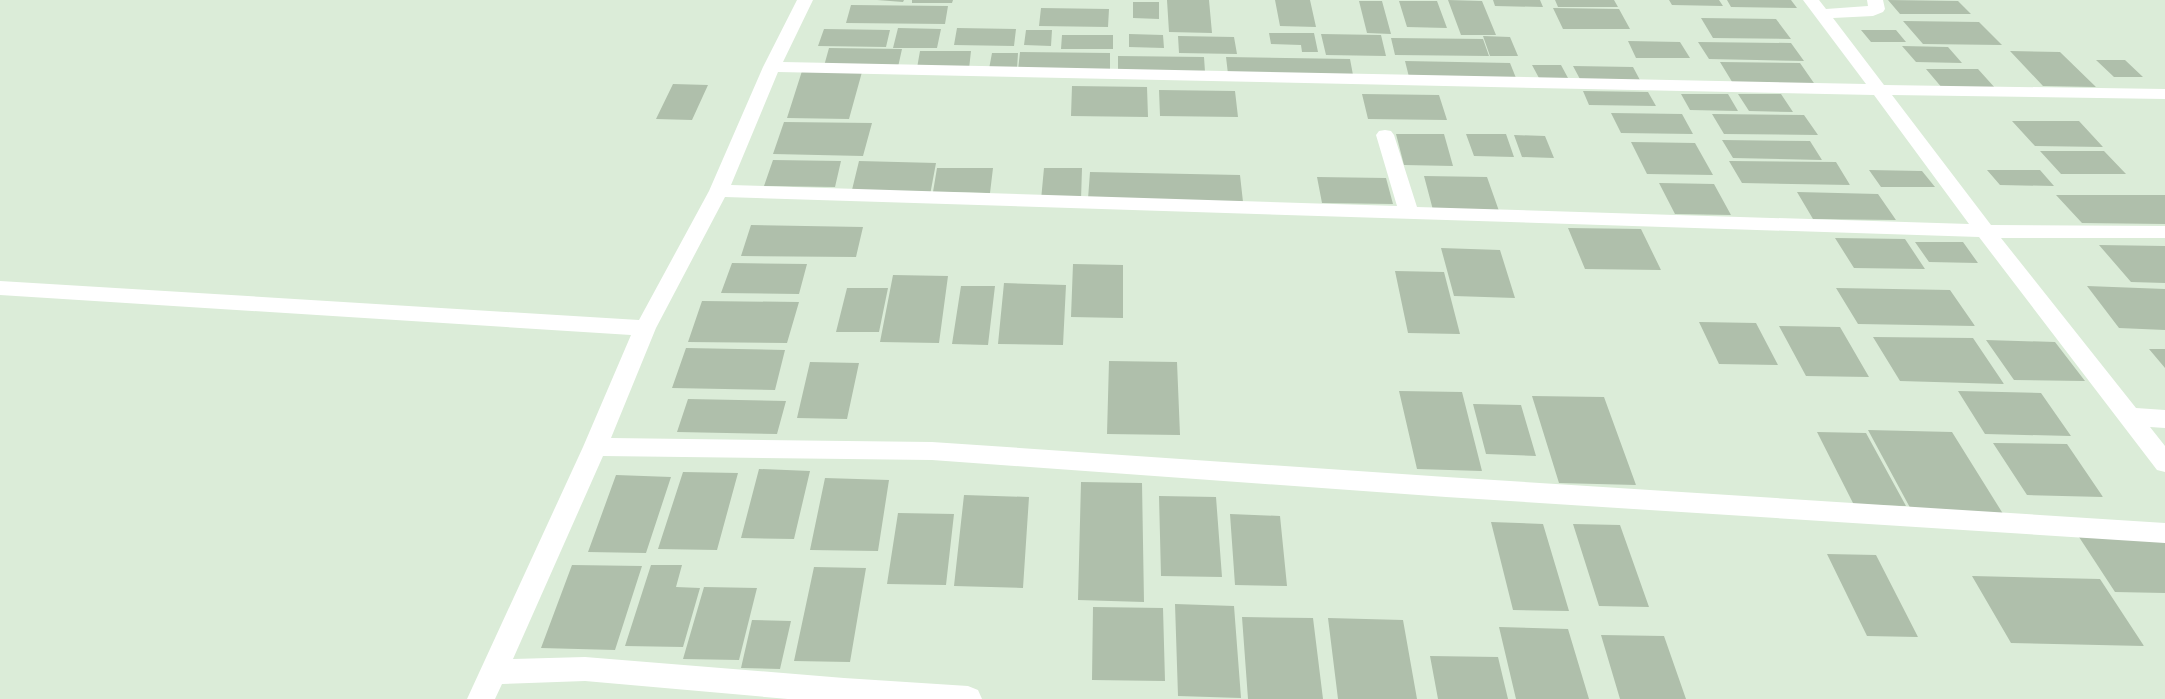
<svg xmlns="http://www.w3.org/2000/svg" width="2165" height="699" viewBox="0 0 2165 699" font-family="'Source Serif 4',serif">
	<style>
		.building { fill: #afbfab }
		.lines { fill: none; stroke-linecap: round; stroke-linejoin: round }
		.minor { fill: #fff; fill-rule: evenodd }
	</style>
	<rect width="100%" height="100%" fill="#dbecd8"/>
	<path class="building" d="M 877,0 L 904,0 L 903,2 Z
		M 912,0 L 953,0 L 952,3 L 912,3 Z
		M 1167,0 L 1209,0 L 1212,33 L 1169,32 Z
		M 1275,0 L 1310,0 L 1316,27 L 1280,26 Z
		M 1448,0 L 1482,1 L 1496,35 L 1461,35 Z
		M 1493,0 L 1540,0 L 1543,7 L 1495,6 Z
		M 1555,0 L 1614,0 L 1618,7 L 1558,7 Z
		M 1669,0 L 1719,0 L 1723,6 L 1672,5 Z
		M 1727,0 L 1791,0 L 1797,8 L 1731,7 Z
		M 1888,0 L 1958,1 L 1971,14 L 1900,14 Z
		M 1359,1 L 1382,1 L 1391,34 L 1367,33 Z
		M 1399,1 L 1437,1 L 1447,28 L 1407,27 Z
		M 1133,2 L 1159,2 L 1159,19 L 1133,18 Z
		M 851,5 L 948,6 L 945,24 L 846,23 Z
		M 1041,8 L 1109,9 L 1108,27 L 1039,26 Z
		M 1553,8 L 1619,9 L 1630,29 L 1563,29 Z
		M 1701,18 L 1776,19 L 1791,39 L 1713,38 Z
		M 1903,21 L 1979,22 L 2002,45 L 1923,44 Z
		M 898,28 L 941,29 L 937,48 L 893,48 Z
		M 957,28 L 1016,29 L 1014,46 L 954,45 Z
		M 824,29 L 890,30 L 886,47 L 818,46 Z
		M 1026,30 L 1052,30 L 1051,46 L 1024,45 Z
		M 1861,30 L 1896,30 L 1906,42 L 1871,42 Z
		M 1269,33 L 1314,33 L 1318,52 L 1302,52 L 1301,45 L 1271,44 Z
		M 1129,34 L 1163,35 L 1164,48 L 1129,47 Z
		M 1321,34 L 1381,35 L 1386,56 L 1326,55 Z
		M 1062,35 L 1113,35 L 1113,49 L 1061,49 Z
		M 1178,36 L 1234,37 L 1237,54 L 1179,53 Z
		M 1483,36 L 1510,37 L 1518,56 L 1490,56 Z
		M 1391,38 L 1483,39 L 1489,56 L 1395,55 Z
		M 1628,41 L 1680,42 L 1690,58 L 1636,58 Z
		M 1698,42 L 1791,43 L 1804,61 L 1709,59 Z
		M 1902,46 L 1948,47 L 1962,63 L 1916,62 Z
		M 829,48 L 902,49 L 898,67 L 824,66 Z
		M 920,51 L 971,51 L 969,69 L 917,68 Z
		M 2010,51 L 2060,52 L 2096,87 L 2043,86 Z
		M 1020,52 L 1110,53 L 1110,72 L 1018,70 Z
		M 992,53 L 1018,53 L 1017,69 L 989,69 Z
		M 1118,56 L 1204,57 L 1205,72 L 1118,70 Z
		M 1226,57 L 1350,59 L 1353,75 L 1228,74 Z
		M 2096,60 L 2125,60 L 2143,77 L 2114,77 Z
		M 1405,61 L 1510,63 L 1516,78 L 1409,77 Z
		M 1720,62 L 1800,63 L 1816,86 L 1734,85 Z
		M 1532,65 L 1561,65 L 1568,78 L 1539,78 Z
		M 1573,66 L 1633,67 L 1641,82 L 1581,81 Z
		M 1926,69 L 1978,69 L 1996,89 L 1943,89 Z
		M 802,71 L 862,72 L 849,119 L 787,118 Z
		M 673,84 L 708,85 L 692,120 L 656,119 Z
		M 1072,86 L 1147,87 L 1148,117 L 1071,116 Z
		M 1159,90 L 1235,91 L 1238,117 L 1160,116 Z
		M 1583,91 L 1648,92 L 1656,106 L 1589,105 Z
		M 1362,94 L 1439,95 L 1447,120 L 1368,119 Z
		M 1681,94 L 1728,94 L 1738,111 L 1690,110 Z
		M 1738,94 L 1781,94 L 1793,112 L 1749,111 Z
		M 1611,113 L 1682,114 L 1693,134 L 1621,133 Z
		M 1712,114 L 1804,115 L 1818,135 L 1724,134 Z
		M 2012,121 L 2079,121 L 2103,147 L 2035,146 Z
		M 784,122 L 872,123 L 863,156 L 773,154 Z
		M 1396,134 L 1444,134 L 1453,166 L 1404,165 Z
		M 1466,134 L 1506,134 L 1514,157 L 1474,156 Z
		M 1514,135 L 1545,136 L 1554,158 L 1522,157 Z
		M 1722,140 L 1810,141 L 1822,160 L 1733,158 Z
		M 1631,142 L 1695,143 L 1713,175 L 1647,174 Z
		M 2040,151 L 2104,151 L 2126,174 L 2061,174 Z
		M 773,160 L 841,161 L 835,187 L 764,186 Z
		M 859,161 L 936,163 L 930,195 L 851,194 Z
		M 1729,161 L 1836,162 L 1850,185 L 1742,183 Z
		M 937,168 L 993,168 L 990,193 L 933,192 Z
		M 1044,168 L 1082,168 L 1081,200 L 1041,200 Z
		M 1869,170 L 1922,171 L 1935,187 L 1881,187 Z
		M 1987,170 L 2040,170 L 2054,186 L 2000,185 Z
		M 1090,172 L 1240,175 L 1243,202 L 1088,199 Z
		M 1424,176 L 1487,177 L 1499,211 L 1433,210 Z
		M 1317,177 L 1386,178 L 1393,204 L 1322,203 Z
		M 1659,183 L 1714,184 L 1731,215 L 1675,214 Z
		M 1797,192 L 1878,194 L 1896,220 L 1813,219 Z
		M 2056,195 L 2165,195 L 2165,224 L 2082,223 Z
		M 751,225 L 863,227 L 856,257 L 741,256 Z
		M 1568,228 L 1641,229 L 1661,270 L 1585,269 Z
		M 1835,238 L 1905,239 L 1925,269 L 1854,268 Z
		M 1915,242 L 1963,242 L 1978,263 L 1929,262 Z
		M 2099,245 L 2165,246 L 2165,283 L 2131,282 Z
		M 1441,248 L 1500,250 L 1515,298 L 1454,296 Z
		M 732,263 L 807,264 L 799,294 L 721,293 Z
		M 1073,264 L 1123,265 L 1123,318 L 1071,317 Z
		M 1395,271 L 1444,272 L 1460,334 L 1408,333 Z
		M 893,275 L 948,276 L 939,343 L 880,342 Z
		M 1004,283 L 1066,285 L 1063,345 L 998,344 Z
		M 961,286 L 995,286 L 988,345 L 952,344 Z
		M 2087,286 L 2165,289 L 2165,330 L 2119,328 Z
		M 847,288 L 888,288 L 879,332 L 836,332 Z
		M 1836,288 L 1950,290 L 1975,326 L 1858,324 Z
		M 702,301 L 799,302 L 787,343 L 688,342 Z
		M 1699,322 L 1756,323 L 1778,365 L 1719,364 Z
		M 1779,326 L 1840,327 L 1869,377 L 1806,376 Z
		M 1873,337 L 1973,338 L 2004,384 L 1900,381 Z
		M 1986,340 L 2055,342 L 2085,381 L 2014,380 Z
		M 686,348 L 785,350 L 775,390 L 672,388 Z
		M 2149,349 L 2165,349 L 2165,368 Z
		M 1109,361 L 1177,362 L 1180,435 L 1107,434 Z
		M 810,362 L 859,363 L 847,419 L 797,418 Z
		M 1399,391 L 1462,392 L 1482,471 L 1417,469 Z
		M 1958,391 L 2041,393 L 2071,436 L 1985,434 Z
		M 1532,396 L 1604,397 L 1636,485 L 1559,483 Z
		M 688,399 L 786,401 L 777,434 L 677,432 Z
		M 1473,404 L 1521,405 L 1536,456 L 1486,454 Z
		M 1868,430 L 1952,432 L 2005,517 L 1914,515 Z
		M 1817,432 L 1866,433 L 1906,506 L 1854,505 Z
		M 1993,443 L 2067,444 L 2103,497 L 2027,495 Z
		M 759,469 L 810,471 L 794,539 L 741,538 Z
		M 683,472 L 738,473 L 717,550 L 658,549 Z
		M 616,475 L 671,477 L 646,553 L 588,552 Z
		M 825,478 L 889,480 L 878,551 L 810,550 Z
		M 1081,482 L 1142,483 L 1144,602 L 1078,600 Z
		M 964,495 L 1029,497 L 1023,588 L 954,586 Z
		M 1159,496 L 1216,497 L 1222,577 L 1161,576 Z
		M 898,513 L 954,514 L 946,585 L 887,584 Z
		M 1230,514 L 1280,516 L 1287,586 L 1235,585 Z
		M 1491,522 L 1543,524 L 1569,611 L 1513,610 Z
		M 1573,524 L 1620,525 L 1649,607 L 1599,606 Z
		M 2079,537 L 2165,539 L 2165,593 L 2115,592 Z
		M 1827,554 L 1876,555 L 1918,637 L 1867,636 Z
		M 572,565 L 642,566 L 615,650 L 541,648 Z
		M 651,565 L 682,565 L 676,587 L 700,588 L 683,647 L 625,646 Z
		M 814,567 L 866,568 L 850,662 L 794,661 Z
		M 1972,576 L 2100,579 L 2144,646 L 2011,643 Z
		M 704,587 L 757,588 L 739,660 L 683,659 Z
		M 1175,604 L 1234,606 L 1241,698 L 1178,696 Z
		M 1093,607 L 1163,608 L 1165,681 L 1092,680 Z
		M 1242,617 L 1313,618 L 1323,699 L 1248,699 Z
		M 1328,618 L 1403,620 L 1417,699 L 1338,699 Z
		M 752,620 L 791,621 L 780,669 L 741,668 Z
		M 1499,627 L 1568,629 L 1589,699 L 1516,699 Z
		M 1601,635 L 1664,636 L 1686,699 L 1620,699 Z
		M 1430,656 L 1498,657 L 1508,699 L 1438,699 Z"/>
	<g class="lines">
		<path class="minor" d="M 797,0 L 813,0 L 783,62 L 1866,84 L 1803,0 L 1819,0 L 1826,9 L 1868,6 L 1867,0 L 1883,0 L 1885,9 L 1883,12 L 1873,16 L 1833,18 L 1884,85 L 2165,89 L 2165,99 L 1892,95 L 1991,225 L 2165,226 L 2165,238 L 2001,238 L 2136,408 L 2165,410 L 2165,428 L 2150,427 L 2165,446 L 2165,472 L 2157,470 L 1979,237 L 725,197 L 656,328 L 611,438 L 932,442 L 1446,477 L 2165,523 L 2165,543 L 1446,497 L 932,460 L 603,456 L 513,659 L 585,657 L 844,678 L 968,686 L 978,690 L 982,699 L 788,699 L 585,681 L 502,684 L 495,699 L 467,699 L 583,447 L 631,335 L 0,295 L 0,281 L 639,320 L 709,191 L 763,67 ZM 778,72 L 1874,95 L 1969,224 L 1417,207 L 1394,135 L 1391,131 L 1385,130 L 1379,131 L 1376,135 L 1397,206 L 731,185 Z"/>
	</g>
</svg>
